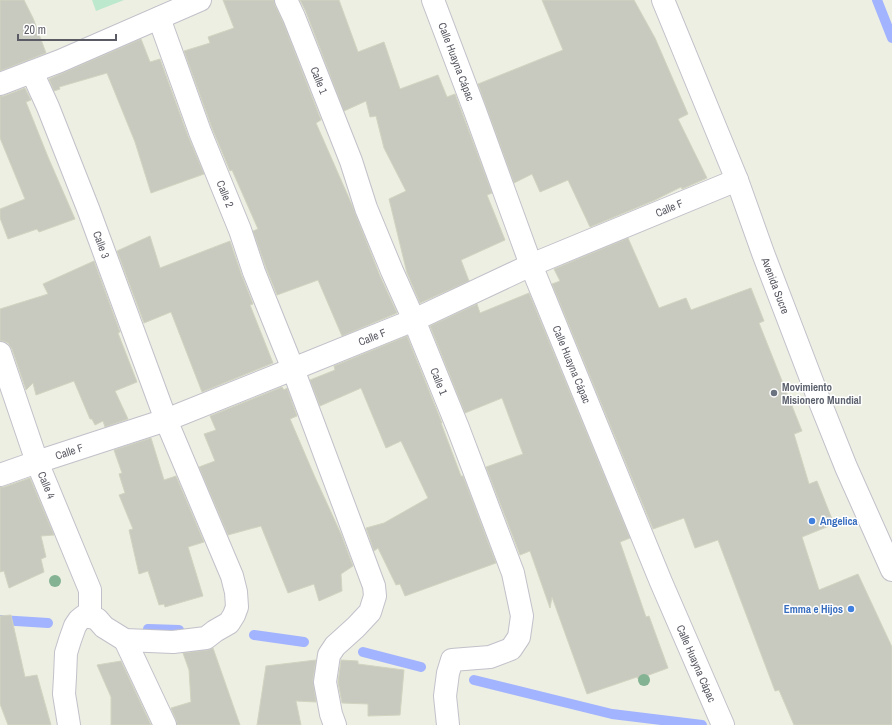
<svg xmlns="http://www.w3.org/2000/svg" width="892" height="725" viewBox="0 0 892 725" font-family="'Archivo Narrow',sans-serif">
	<style>
		.green { fill: #bce8cd }
		.lines { fill: none; stroke-linecap: round; stroke-linejoin: round }
		.stream { stroke: #a2b3ff; stroke-width: 10 }
		.building { fill: #c9cabf; stroke: #d2d4c0 }
		.minor-casing { stroke: #c1c1ca; stroke-width: 24 }
		.minor { stroke: #fff; stroke-width: 22 }
		.tree { fill: #83b392 }
		.worship-dot { fill: #6b7280; stroke: #fff; stroke-width: 1.5 }
		.shop-dot { fill: #3f7fe0; stroke: #fff; stroke-width: 1.5 }
		.labels { text-anchor: middle; dominant-baseline: central; stroke-width: 3; stroke-linejoin: round; paint-order: stroke }
		.street-label { font-size: 11px; fill: #5a5b64; stroke: #fff }
		.worship-label { font-size: 11px; font-weight: bold; fill: #5b616d; stroke: #fff; text-anchor: start }
		.shop-label { font-size: 11px; font-weight: bold; fill: #366cbe; stroke: #fff; text-anchor: start }
	</style>
	<rect width="100%" height="100%" fill="#edefe2"/>
	<path class="green" d="M 92,0 L 124,0 L 96,11 Z"/>
	<g class="lines">
		<path class="stream" d="M 877,0 L 892,38
			M 0,620 L 48,623
			M 148,629 L 179,630
			M 254,635 L 304,642
			M 363,652 L 421,667
			M 474,680 L 612,714 L 702,725"/>
	</g>
	<path class="building" d="M 0,0 L 24,0 L 33,18 L 46,53 L 0,71 Z
		M 223,0 L 274,0 L 275,5 L 283,22 L 321,120 L 316,123 L 352,205 L 380,276 L 397,313 L 342,336 L 318,280 L 277,295 L 266,268 L 253,231 L 258,229 L 232,170 L 230,171 L 212,128 L 184,51 L 210,43 L 208,37 L 234,28 Z
		M 300,0 L 339,0 L 358,52 L 384,42 L 400,89 L 438,75 L 447,97 L 455,94 L 492,193 L 487,195 L 505,240 L 461,260 L 469,281 L 420,303 L 407,273 L 389,199 L 406,191 L 384,148 L 376,116 L 370,117 L 366,101 L 344,111 L 306,12 Z
		M 542,0 L 634,0 L 655,38 L 688,114 L 678,119 L 707,178 L 682,189 L 681,187 L 655,200 L 590,227 L 568,180 L 540,192 L 532,174 L 514,183 L 478,84 L 563,50 Z
		M 141,39 L 150,62 L 160,59 L 188,136 L 204,174 L 151,193 L 135,142 L 107,73 L 59,87 L 60,89 L 54,91 L 49,79 Z
		M 25,88 L 31,100 L 26,102 L 48,157 L 75,219 L 39,232 L 37,229 L 8,239 L 0,218 L 0,209 L 25,199 L 0,138 L 0,96 L 4,96 Z
		M 150,236 L 160,268 L 230,241 L 242,276 L 253,304 L 250,305 L 273,363 L 202,392 L 171,312 L 144,323 L 117,251 Z
		M 628,238 L 659,308 L 686,298 L 691,310 L 751,288 L 764,321 L 759,323 L 802,431 L 794,434 L 809,484 L 817,481 L 834,524 L 802,537 L 819,590 L 858,574 L 892,647 L 892,725 L 794,725 L 779,690 L 775,691 L 718,540 L 695,548 L 684,518 L 653,529 L 552,284 L 560,281 L 554,269 Z
		M 94,261 L 120,332 L 118,333 L 137,382 L 115,391 L 128,419 L 105,427 L 103,421 L 95,425 L 92,419 L 90,419 L 74,381 L 36,395 L 33,383 L 26,390 L 12,349 L 8,343 L 3,341 L 0,341 L 0,309 L 48,294 L 43,284 Z
		M 529,293 L 630,538 L 620,542 L 646,617 L 649,616 L 668,668 L 638,679 L 637,677 L 587,694 L 552,597 L 550,608 L 530,551 L 520,555 L 486,467 L 523,454 L 502,398 L 465,413 L 430,326 L 477,304 L 480,313 Z
		M 407,336 L 442,423 L 441,423 L 461,476 L 463,476 L 496,563 L 405,596 L 400,584 L 396,585 L 378,548 L 374,551 L 366,528 L 384,523 L 428,498 L 401,441 L 386,448 L 361,388 L 320,406 L 310,380 L 335,370 L 334,366 Z
		M 282,387 L 284,390 L 287,388 L 297,416 L 290,419 L 314,475 L 341,534 L 353,566 L 341,574 L 342,591 L 319,601 L 314,584 L 288,593 L 261,526 L 228,535 L 199,467 L 215,461 L 204,434 L 216,430 L 210,416 Z
		M 151,438 L 164,480 L 176,476 L 204,542 L 188,547 L 203,596 L 165,607 L 164,604 L 159,605 L 148,571 L 139,574 L 129,530 L 133,529 L 119,495 L 125,493 L 119,474 L 122,473 L 114,450 Z
		M 30,478 L 54,535 L 41,536 L 46,557 L 41,559 L 44,572 L 9,588 L 4,571 L 0,572 L 0,487 L 4,487 Z
		M 11,615 L 25,677 L 37,675 L 51,725 L 8,725 L 0,704 L 0,616 Z
		M 213,648 L 240,725 L 177,725 L 176,720 L 171,708 L 191,702 L 189,670 L 183,653 L 208,650 Z
		M 316,660 L 313,680 L 316,702 L 296,701 L 301,725 L 257,725 L 266,666 Z
		M 341,660 L 358,661 L 358,664 L 404,670 L 400,715 L 368,716 L 368,704 L 342,703 L 338,682 Z
		M 121,661 L 151,725 L 111,725 L 111,697 L 97,665 Z"/>
	<g class="lines">
		<g class="minor-casing">
			<g id="minor">
				<path id="s1" d="M 286,0 L 294,17 L 351,161 L 366,208 L 392,271 L 414,320 L 458,428 L 513,573 L 522,616 L 519,637 L 511,649 L 490,657 L 452,660 L 448,673 L 445,696 L 448,725"/>
				<path id="s2" d="M 433,0 L 475,111 L 531,265 L 661,582 L 723,725"/>
				<path id="s3" d="M 663,0 L 737,180 L 763,253 L 818,397 L 846,467 L 892,570"/>
				<path id="s4" d="M 159,18 L 200,132 L 240,230 L 254,272 L 293,369 L 374,586 L 375,596 L 370,612 L 356,627 L 335,646 L 329,655 L 325,682 L 331,714 L 335,725"/>
				<path id="s5" d="M 32,72 L 48,107 L 89,211 L 166,420 L 232,576 L 236,592 L 237,607 L 234,615 L 229,623 L 215,631 L 206,638 L 173,642 L 125,640 L 104,627 L 97,619 L 90,617 L 84,616 L 79,620 L 75,626 L 70,640 L 66,653 L 65,677 L 64,694 L 69,725"/>
				<path d="M 0,84 L 60,61 L 200,0"/>
				<path id="s6" d="M 0,353 L 37,462 L 90,590 L 90,617"/>
				<path id="s7" d="M 0,475 L 37,462 L 166,420 L 293,369 L 414,320 L 531,265 L 737,180"/>
				<path d="M 125,640 L 165,725"/>
			</g>
		</g>
		<use href="#minor" class="minor"/>
	</g>
	<g class="tree">
		<circle cx="55" cy="581" r="6"/>
		<circle cx="644" cy="680" r="6"/>
	</g>
	<circle class="worship-dot" cx="774" cy="393" r="4"/>
	<g class="shop-dot">
		<circle cx="812" cy="521" r="4"/>
		<circle cx="851" cy="609" r="4"/>
	</g>
	<g class="labels">
		<g class="street-label">
			<text stroke="none"><textPath href="#s2" startOffset="66">Calle Huayna Cápac</textPath></text>
			<text stroke="none"><textPath href="#s1" startOffset="87">Calle 1</textPath></text>
			<text stroke="none"><textPath href="#s4" startOffset="188">Calle 2</textPath></text>
			<text stroke="none"><textPath href="#s7" startOffset="721">Calle F</textPath></text>
			<text stroke="none"><textPath href="#s5" startOffset="186">Calle 3</textPath></text>
			<text stroke="none"><textPath href="#s3" startOffset="307">Avenida Sucre</textPath></text>
			<text stroke="none"><textPath href="#s7" startOffset="397">Calle F</textPath></text>
			<text stroke="none"><textPath href="#s2" startOffset="390">Calle Huayna Cápac</textPath></text>
			<text stroke="none"><textPath href="#s1" startOffset="411">Calle 1</textPath></text>
			<text stroke="none"><textPath href="#s7" startOffset="73">Calle F</textPath></text>
			<text stroke="none"><textPath href="#s6" startOffset="140">Calle 4</textPath></text>
			<text stroke="none"><textPath href="#s2" startOffset="714">Calle Huayna Cápac</textPath></text>
		</g>
		<g class="worship-label">
			<text x="782" y="387">Movimiento<tspan x="782" dy="13">Misionero Mundial</tspan></text>
		</g>
		<g class="shop-label">
			<text x="820" y="521">Angelica</text>
			<text x="843" y="609" text-anchor="end">Emma e Hijos</text>
		</g>
	</g>
	<path d="M18 34v6h98v-6" fill="none" stroke="#5a5b64" stroke-width="2"/>
	<text x="24" y="34" font-size="12" fill="#5a5b64" stroke="#ffffff" stroke-width="3" paint-order="stroke">20 m</text>
</svg>
